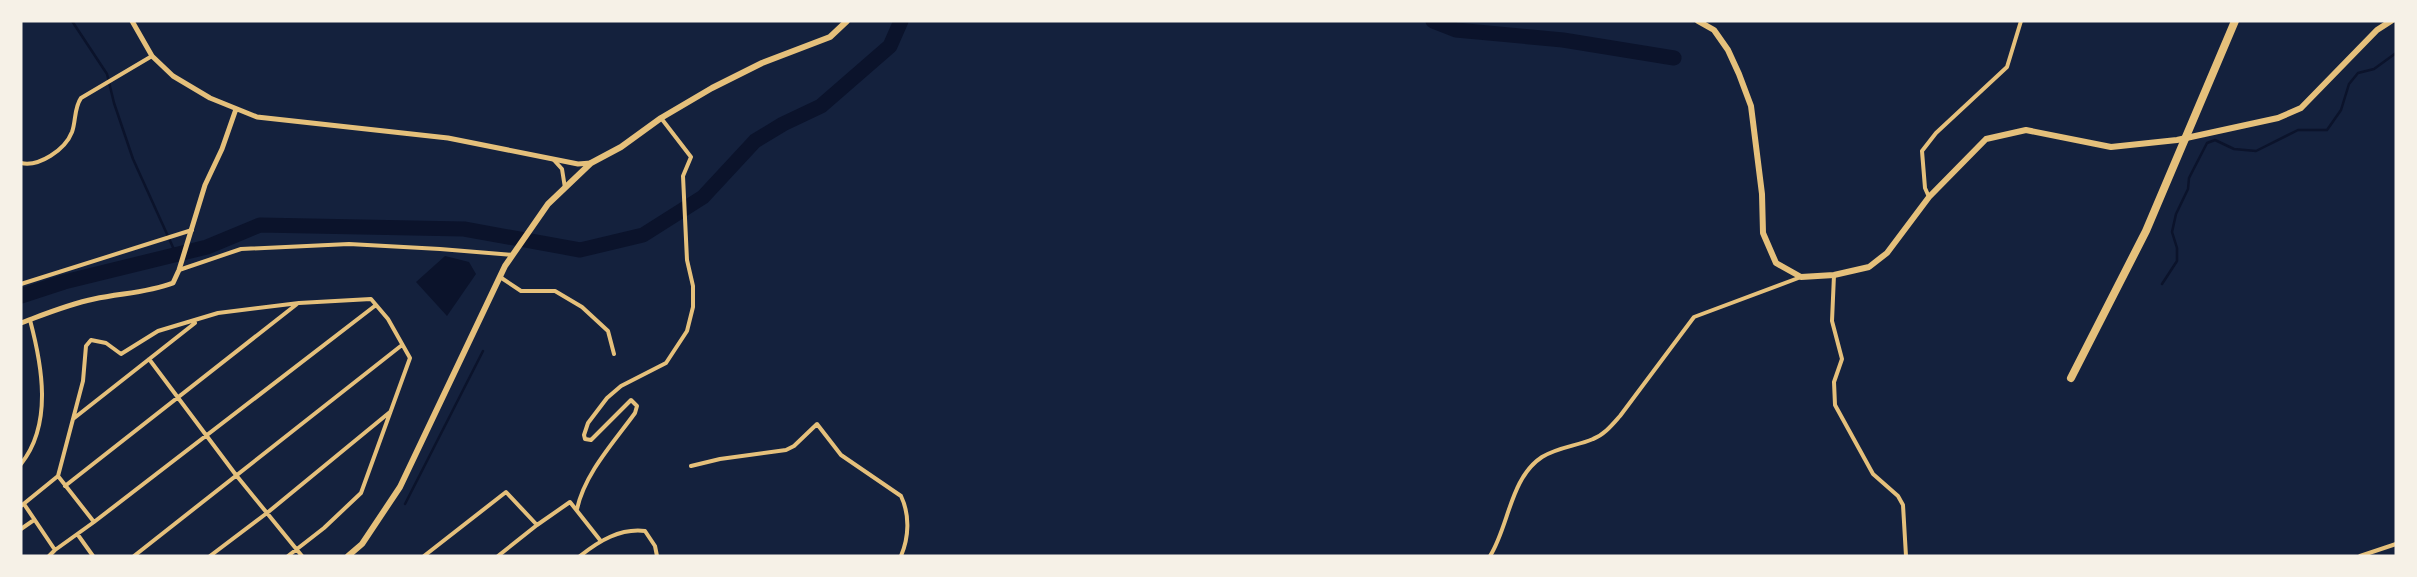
<svg xmlns="http://www.w3.org/2000/svg" width="2417" height="577" viewBox="0 0 2417 577" font-family="'Zilla Slab',serif">
	<style>
		.water { fill: #0b132b }
		.lines { fill: none; stroke-linecap: round; stroke-linejoin: round }
		.stream { stroke: #0b132b; stroke-width: 2.5 }
		.river { stroke: #0b132b; stroke-width: 15 }
		.minor { stroke: #e5c07b; stroke-width: 4 }
		.tertiary { stroke: #e5c07b; stroke-width: 5 }
		.primary { stroke: #e5c07b; stroke-width: 6 }
		.motorway { stroke: #e5c07b; stroke-width: 8 }
	</style>
	<rect width="100%" height="100%" fill="#14213d"/>
	<path class="water" d="M 445,256 L 469,262 L 476,274 L 447,316 L 416,282 Z"/>
	<g class="lines">
		<path class="stream" d="M 72,21 L 107,74 L 114,103 L 133,159 L 176,254
			M 2162,284 L 2177,261 L 2177,248 L 2172,232 L 2176,214 L 2188,189 L 2189,178 L 2207,143 L 2215,140 L 2234,149 L 2256,151 L 2298,130 L 2327,130 L 2341,110 L 2349,84 L 2358,73 L 2374,69 L 2396,53
			M 405,504 L 483,351"/>
		<path class="river" d="M 1433,21 L 1456,30 L 1563,40 L 1674,58
			M 21,296 L 64,282 L 207,247 L 260,225 L 464,229 L 580,250 L 643,235 L 703,197 L 755,141 L 783,124 L 821,106 L 890,46 L 901,21"/>
		<path class="minor" d="M 553,159 L 562,169 L 565,188
			M 21,163 C 39,167 65,150 72,132 C 76,121 74,108 81,98 L 152,56
			M 1929,197 L 1925,188 L 1922,151 L 1936,133 L 2007,67 L 2021,21
			M 179,270 L 241,249 L 349,244 L 440,249 L 513,255
			M 1834,275 L 1832,321 L 1842,359 L 1834,382 L 1835,405 L 1873,474 L 1898,496 L 1903,505 L 1906,556
			M 500,277 L 521,291 L 555,291 L 582,307 L 608,331 L 614,354
			M 21,284 L 192,230
			M 149,359 L 236,475 L 302,556
			M 73,419 L 195,323
			M 21,464 C 53,424 42,365 30,320
			M 691,466 L 720,459 L 786,450 L 794,446 L 817,424 L 841,455 L 901,496 C 910,515 909,537 901,556
			M 65,486 L 297,304
			M 24,504 L 55,550 L 94,522 L 58,476
			M 21,506 L 58,476 L 83,381 L 86,346 L 91,340 L 106,343 L 121,354 L 158,331 L 218,313 L 299,303 L 371,299 L 388,319 L 410,358 L 361,493 L 324,528 L 288,556
			M 577,509 C 585,473 614,442 635,413 L 637,406 L 631,400 L 591,440 L 585,439 L 584,435 L 588,423 L 607,398 L 621,386 L 666,363 L 687,331 L 693,307 L 693,286 L 687,260 L 683,176 L 691,157 L 661,118
			M 94,522 L 376,305
			M 21,529 L 34,520
			M 78,535 L 93,556
			M 49,556 L 55,550
			M 134,556 L 402,345
			M 210,556 L 267,513 L 390,412
			M 424,556 L 506,492 L 537,525 L 570,502 L 600,540
			M 498,556 L 537,525
			M 580,556 C 599,541 620,528 645,531 L 655,546 L 657,556
			M 1490,556 C 1509,526 1510,478 1542,457 C 1558,447 1577,446 1593,439 C 1604,435 1612,425 1620,416 L 1694,317 L 1801,277
			M 2360,556 L 2396,544"/>
		<path class="tertiary" d="M 132,21 L 152,56 L 173,76 L 210,98 L 257,117 L 448,138 L 578,164 L 591,163
			M 21,323 C 45,314 69,304 94,299 C 121,293 147,293 173,283 L 179,270 L 205,185 L 222,149 L 236,109"/>
		<path class="primary" d="M 1698,21 L 1714,30 L 1728,50 L 1739,74 L 1751,106 L 1762,194 L 1763,233 L 1776,263 L 1801,277 L 1834,275 L 1869,267 L 1887,253 L 1929,197 L 1986,139 L 2026,130 L 2111,147 L 2177,140 L 2278,118 L 2301,108 L 2377,30 L 2391,21
			M 348,556 L 362,544 L 400,487 L 505,266 L 548,204 L 591,163 L 621,147 L 661,118 L 712,88 L 762,63 L 830,37 L 847,21"/>
		<path class="motorway" d="M 2071,378 L 2146,231 L 2235,21"/>
	</g>
	<rect width="2417" height="577" fill="none" stroke="#f6f1e7" stroke-width="45"/>
</svg>
